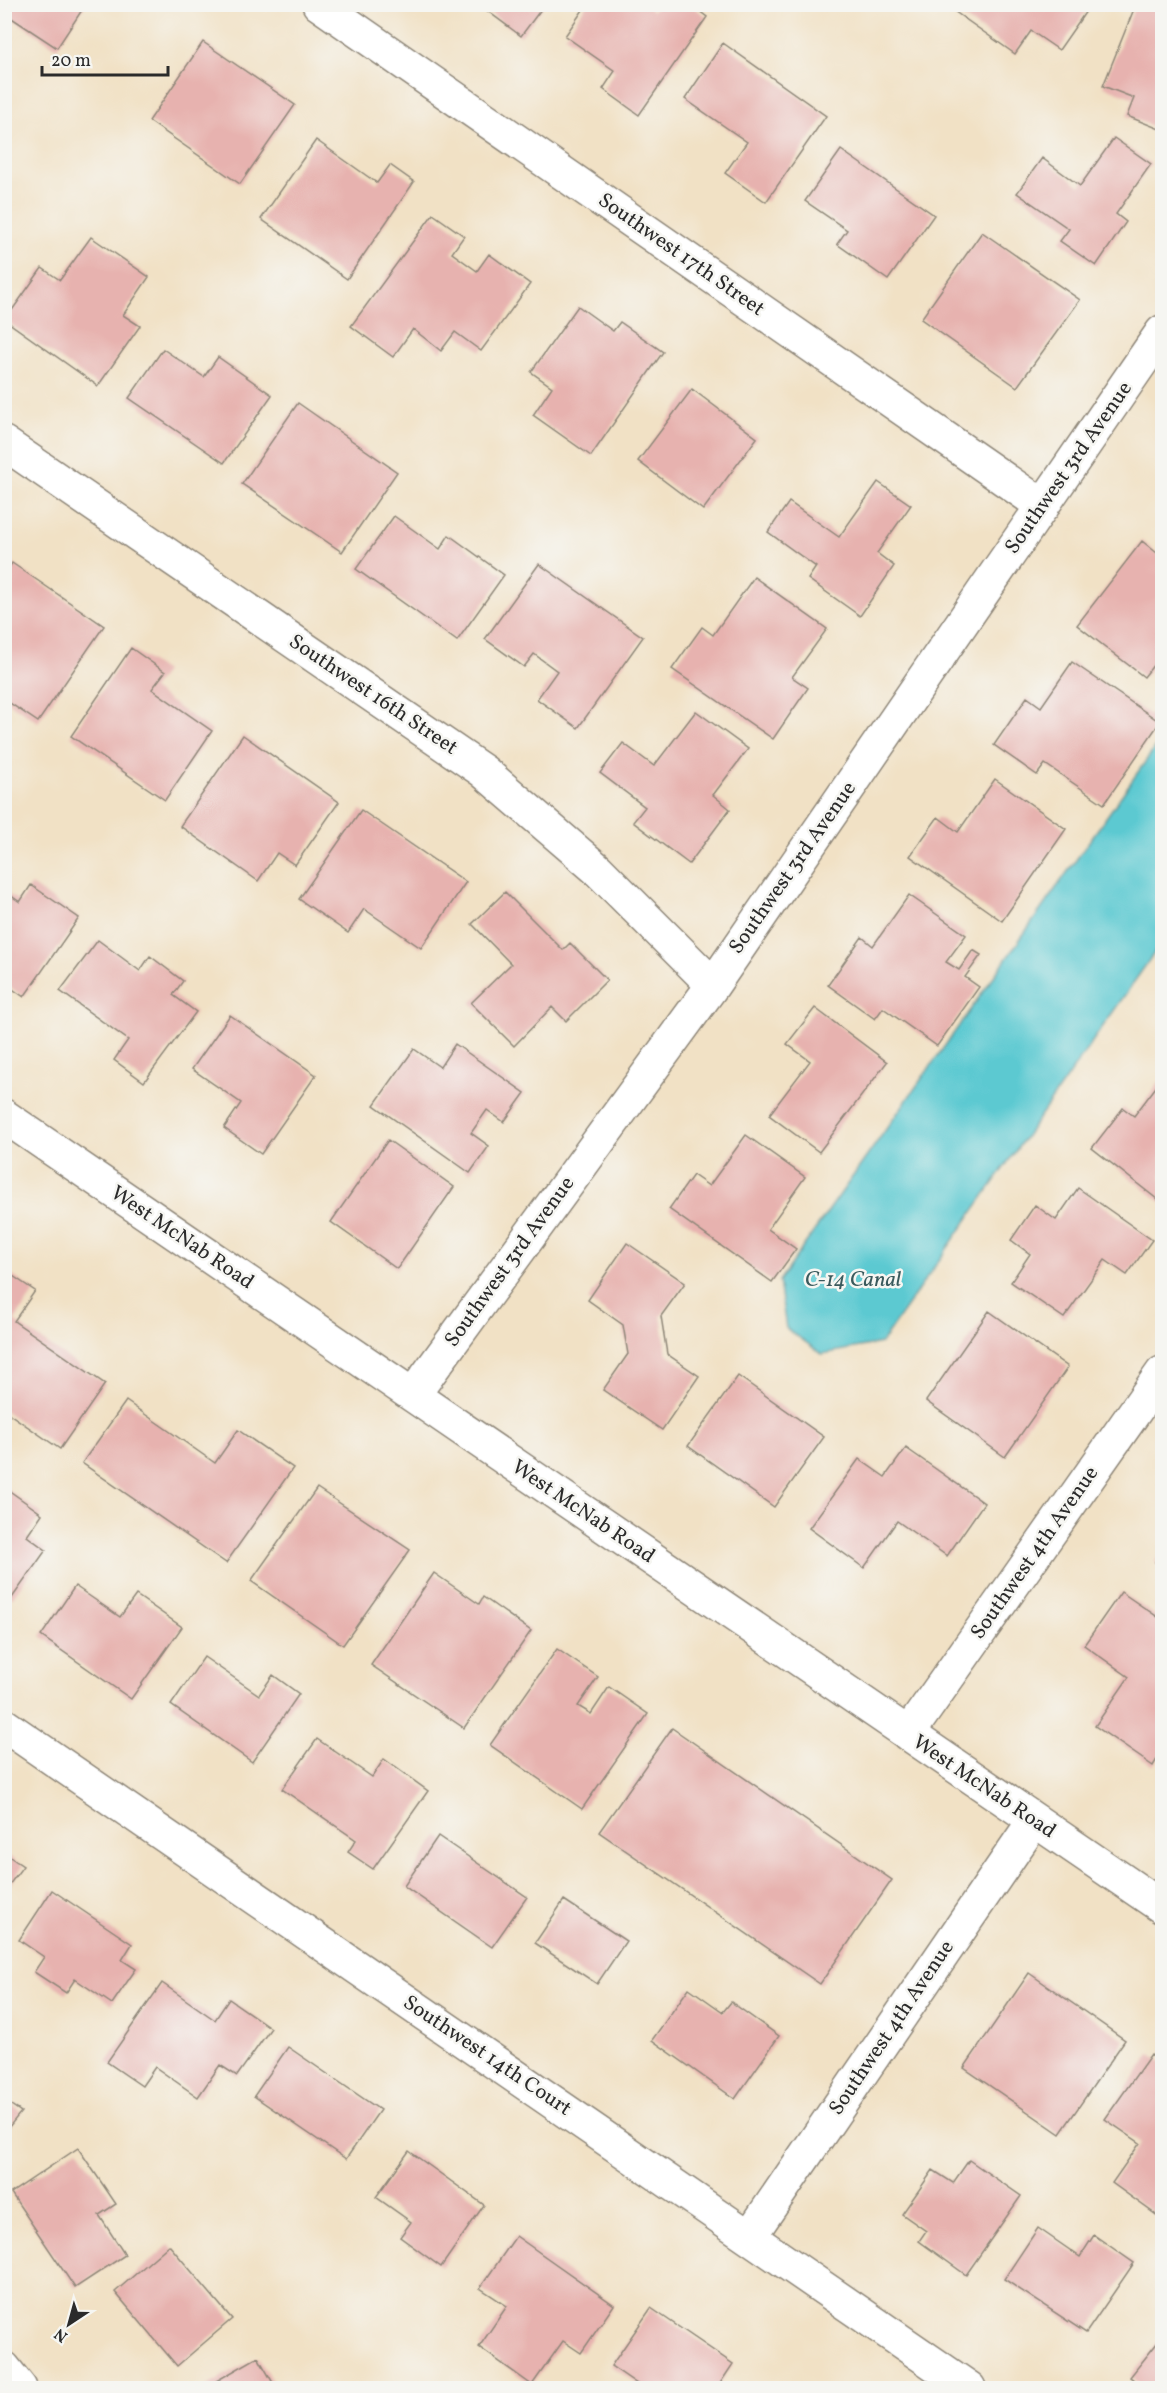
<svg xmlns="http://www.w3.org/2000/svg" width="1167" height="2393" viewBox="0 0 1167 2393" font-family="Vollkorn,serif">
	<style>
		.water { fill: #5cc9d1; stroke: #447a7e; stroke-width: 1.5 }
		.building { fill: #e7b2af }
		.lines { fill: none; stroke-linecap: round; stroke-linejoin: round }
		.minor-casing { stroke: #8e8678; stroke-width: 36 }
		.minor { stroke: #fff; stroke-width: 33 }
		.labels { text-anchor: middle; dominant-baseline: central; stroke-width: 5; stroke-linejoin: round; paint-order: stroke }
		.street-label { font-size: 21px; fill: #2b2b2b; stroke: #f6f6f2 }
		.water-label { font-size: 22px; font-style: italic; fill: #3a5a5d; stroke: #f6f6f2 }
	</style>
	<rect width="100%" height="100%" fill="#f6f6f2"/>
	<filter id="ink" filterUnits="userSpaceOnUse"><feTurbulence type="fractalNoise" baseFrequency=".0167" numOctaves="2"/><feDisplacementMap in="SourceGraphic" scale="12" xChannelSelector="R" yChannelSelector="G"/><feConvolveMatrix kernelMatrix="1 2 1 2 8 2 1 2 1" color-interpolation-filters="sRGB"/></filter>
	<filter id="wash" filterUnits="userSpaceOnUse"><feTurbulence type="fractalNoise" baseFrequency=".008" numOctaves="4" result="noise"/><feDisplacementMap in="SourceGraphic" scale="24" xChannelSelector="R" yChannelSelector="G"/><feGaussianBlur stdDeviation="1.35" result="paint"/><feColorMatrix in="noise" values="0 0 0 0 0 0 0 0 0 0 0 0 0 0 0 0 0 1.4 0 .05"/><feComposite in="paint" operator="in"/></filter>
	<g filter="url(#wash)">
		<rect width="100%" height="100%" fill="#f1e1c5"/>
		<path class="water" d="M 1162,738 L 1162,942 L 881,1343 L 822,1354 L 786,1328 L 779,1281 Z"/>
		<g id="blocks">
			<path class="building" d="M 4,4 L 86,4 L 57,48 L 4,13 Z
				M 478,4 L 545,4 L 521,36 Z
				M 587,4 L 643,4 L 653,11 L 657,4 L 690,4 L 707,17 L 639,115 L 603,89 L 615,71 L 565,36 Z
				M 944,4 L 1091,4 L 1059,50 L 1031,31 L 1015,54 Z
				M 1136,4 L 1154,4 L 1162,8 L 1162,130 L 1127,116 L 1134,98 L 1103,86 Z
				M 203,42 L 295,105 L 240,184 L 149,121 Z
				M 723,43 L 826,116 L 766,202 L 725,173 L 747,142 L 685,99 Z
				M 1114,138 L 1151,164 L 1116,214 L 1126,222 L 1096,266 L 1060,241 L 1069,229 L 1017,193 L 1042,158 L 1080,186 Z
				M 316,140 L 377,183 L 390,165 L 414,182 L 347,279 L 261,219 Z
				M 841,150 L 934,215 L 888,280 L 837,244 L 847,230 L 805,201 Z
				M 433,214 L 464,236 L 452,253 L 477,271 L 489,254 L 530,284 L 481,351 L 455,332 L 441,351 L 413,329 L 393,357 L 351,326 Z
				M 982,232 L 1080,300 L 1017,387 L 921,319 Z
				M 91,237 L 149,277 L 123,315 L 140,326 L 98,386 L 5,320 L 42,268 L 60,280 Z
				M 578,306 L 613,331 L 620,322 L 663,352 L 591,456 L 533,415 L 552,387 L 531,372 Z
				M 163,349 L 204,377 L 218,357 L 272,395 L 224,463 L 129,398 Z
				M 692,389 L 757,438 L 703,510 L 638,461 Z
				M 298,403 L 397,472 L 342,552 L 242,484 Z
				M 878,482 L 911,505 L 877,553 L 894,566 L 860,616 L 808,579 L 816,567 L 768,532 L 789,502 L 839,537 Z
				M 394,516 L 440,549 L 449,535 L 504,575 L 457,641 L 356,569 Z
				M 1142,541 L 1162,557 L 1162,654 L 1144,677 L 1077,625 Z
				M 12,563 L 104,626 L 38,722 L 4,699 L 4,574 Z
				M 539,564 L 643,637 L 578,728 L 537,699 L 557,671 L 534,654 L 524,667 L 485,639 Z
				M 754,577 L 827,629 L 792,677 L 808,688 L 773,739 L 672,669 L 702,627 L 713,635 Z
				M 131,648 L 165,672 L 152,689 L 212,731 L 165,800 L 71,736 Z
				M 1072,662 L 1160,722 L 1104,804 L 1045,764 L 1037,775 L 994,745 L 1027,697 L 1041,707 Z
				M 696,711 L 748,749 L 713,795 L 730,809 L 689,864 L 633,822 L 645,807 L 600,773 L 623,743 L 654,766 Z
				M 243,735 L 339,802 L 295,865 L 277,853 L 258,881 L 180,826 Z
				M 995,779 L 1066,829 L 1002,921 L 910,856 L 938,817 L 958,832 Z
				M 361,810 L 466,882 L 421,948 L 364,909 L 348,933 L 299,899 Z
				M 31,885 L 79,918 L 24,997 L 4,983 L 4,891 L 20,902 Z
				M 505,892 L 563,950 L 570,943 L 607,980 L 566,1021 L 552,1007 L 514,1046 L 471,1003 L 511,964 L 472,924 Z
				M 909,895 L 966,935 L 946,962 L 959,970 L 973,950 L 981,955 L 965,977 L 979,987 L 937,1046 L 883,1008 L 875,1019 L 828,985 L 862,937 L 873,946 Z
				M 98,940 L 140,971 L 150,956 L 183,981 L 173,995 L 196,1012 L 144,1082 L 114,1060 L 128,1040 L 60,991 Z
				M 815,1008 L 887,1062 L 819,1152 L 769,1115 L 810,1061 L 787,1044 Z
				M 230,1015 L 316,1075 L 261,1154 L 224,1128 L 241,1103 L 192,1069 Z
				M 455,1044 L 525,1093 L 504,1122 L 487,1110 L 471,1133 L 489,1146 L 470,1173 L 374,1105 L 414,1049 L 440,1067 Z
				M 1162,1079 L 1162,1203 L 1092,1148 L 1123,1108 L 1134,1116 Z
				M 746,1135 L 805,1177 L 768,1229 L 796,1249 L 772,1282 L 669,1209 L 693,1175 L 709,1186 Z
				M 388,1140 L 454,1187 L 397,1269 L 331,1222 Z
				M 1078,1188 L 1152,1240 L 1127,1275 L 1105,1260 L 1064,1318 L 1011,1282 L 1030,1254 L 1011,1240 L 1035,1205 L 1056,1220 Z
				M 627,1243 L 685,1283 L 661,1316 L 667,1354 L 699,1376 L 662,1430 L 603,1390 L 628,1354 L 623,1325 L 588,1300 Z
				M 4,1270 L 35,1291 L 14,1321 L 105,1384 L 60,1449 L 4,1410 Z
				M 989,1311 L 1068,1367 L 1005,1457 L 926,1401 Z
				M 738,1376 L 824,1437 L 774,1507 L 688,1446 Z
				M 126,1401 L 215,1463 L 238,1430 L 293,1468 L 226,1563 L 82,1463 Z
				M 906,1448 L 984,1503 L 947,1556 L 897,1521 L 864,1568 L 809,1528 L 859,1459 L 885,1477 Z
				M 4,1487 L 42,1514 L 27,1536 L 46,1550 L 12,1598 L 4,1592 Z
				M 317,1488 L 410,1550 L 343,1645 L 251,1581 Z
				M 1162,1551 L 1162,1567 L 1155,1562 Z
				M 434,1573 L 479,1604 L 483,1597 L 531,1631 L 464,1728 L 371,1665 Z
				M 75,1586 L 120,1617 L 136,1595 L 182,1627 L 131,1699 L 41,1636 Z
				M 1121,1592 L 1162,1620 L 1162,1751 L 1153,1766 L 1095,1726 L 1129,1677 L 1084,1645 Z
				M 557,1649 L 598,1677 L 578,1706 L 591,1714 L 609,1687 L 648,1714 L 582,1809 L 490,1745 Z
				M 204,1657 L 259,1695 L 273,1675 L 299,1694 L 252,1762 L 171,1705 Z
				M 672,1728 L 892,1880 L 820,1984 L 599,1832 Z
				M 317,1739 L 372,1777 L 384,1759 L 428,1791 L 373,1869 L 348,1852 L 356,1840 L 282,1789 Z
				M 438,1836 L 527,1897 L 492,1947 L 404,1886 Z
				M 4,1853 L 23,1866 L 4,1892 Z
				M 52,1890 L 132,1944 L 122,1960 L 136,1969 L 112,2004 L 75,1979 L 66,1993 L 34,1972 L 44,1957 L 19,1940 Z
				M 564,1900 L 626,1941 L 597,1984 L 535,1943 Z
				M 1029,1973 L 1125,2040 L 1060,2134 L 964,2068 Z
				M 162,1983 L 215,2020 L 229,1999 L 271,2028 L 237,2076 L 220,2065 L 198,2097 L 155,2067 L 142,2086 L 107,2062 Z
				M 689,1988 L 723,2012 L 731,2002 L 779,2036 L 735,2099 L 652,2040 Z
				M 288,2047 L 380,2110 L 346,2159 L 254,2096 Z
				M 1151,2054 L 1162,2062 L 1162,2219 L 1112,2183 L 1140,2143 L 1105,2119 Z
				M 4,2100 L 21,2112 L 4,2133 Z
				M 78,2148 L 116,2204 L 99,2215 L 125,2255 L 75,2288 L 11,2193 Z
				M 409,2151 L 484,2205 L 441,2267 L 400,2237 L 411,2222 L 376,2197 Z
				M 969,2160 L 1021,2196 L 966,2275 L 919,2241 L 926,2231 L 902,2214 L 933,2170 L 953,2183 Z
				M 1038,2228 L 1080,2257 L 1094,2235 L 1134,2263 L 1086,2333 L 1004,2279 Z
				M 516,2236 L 614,2305 L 581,2353 L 563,2341 L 532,2385 L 479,2347 L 507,2306 L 480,2288 Z
				M 169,2245 L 232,2319 L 177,2366 L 115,2292 Z
				M 651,2308 L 733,2364 L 717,2388 L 643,2388 L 611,2366 Z
				M 1162,2337 L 1162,2388 L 1145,2388 L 1130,2377 Z
				M 258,2357 L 276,2388 L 204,2388 Z"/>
		</g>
	</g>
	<g filter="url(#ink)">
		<use href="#blocks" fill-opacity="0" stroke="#8e8678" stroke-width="1.5"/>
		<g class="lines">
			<g class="minor-casing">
				<path id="minor" d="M 319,4 L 1043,506
					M 4,443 L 483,771 L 597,869 L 713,985
					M 4,1116 L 1162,1907
					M 413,1395 L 713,985 L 1162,332
					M 4,1725 L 969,2388
					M 908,1734 L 1162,1373
					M 750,2236 L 1034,1821
					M 4,2368 L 20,2388"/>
			</g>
			<use href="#minor" class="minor"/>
		</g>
	</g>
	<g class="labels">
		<g class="street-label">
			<text transform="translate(681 255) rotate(35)">Southwest 17th Street</text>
			<text transform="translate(1069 468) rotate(-55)">Southwest 3rd Avenue</text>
			<text transform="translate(373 695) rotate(34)">Southwest 16th Street</text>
			<text transform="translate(793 868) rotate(-55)">Southwest 3rd Avenue</text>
			<text transform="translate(182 1238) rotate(34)">West McNab Road</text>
			<text transform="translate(510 1262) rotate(-54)">Southwest 3rd Avenue</text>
			<text transform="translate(583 1512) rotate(34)">West McNab Road</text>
			<text transform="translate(1035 1553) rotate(-55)">Southwest 4th Avenue</text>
			<text transform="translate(984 1787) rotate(34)">West McNab Road</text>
			<text transform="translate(892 2028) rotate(-56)">Southwest 4th Avenue</text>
			<text transform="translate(487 2056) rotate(34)">Southwest 14th Court</text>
		</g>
		<g class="water-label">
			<text x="853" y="1280">C-14 Canal</text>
		</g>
	</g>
	<rect width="1167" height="2393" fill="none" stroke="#f6f6f2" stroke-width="24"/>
	<g transform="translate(69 2324) rotate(216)" stroke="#f6f6f2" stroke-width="4.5" paint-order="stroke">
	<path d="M0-4.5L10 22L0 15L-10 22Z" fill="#2b2b2b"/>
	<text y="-9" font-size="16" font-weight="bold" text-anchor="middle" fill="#2b2b2b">N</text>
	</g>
	<path d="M42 66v9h126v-9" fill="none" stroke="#2b2b2b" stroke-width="3"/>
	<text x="51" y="66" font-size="18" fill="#2b2b2b" stroke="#f6f6f2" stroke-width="4.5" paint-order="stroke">20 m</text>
</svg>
